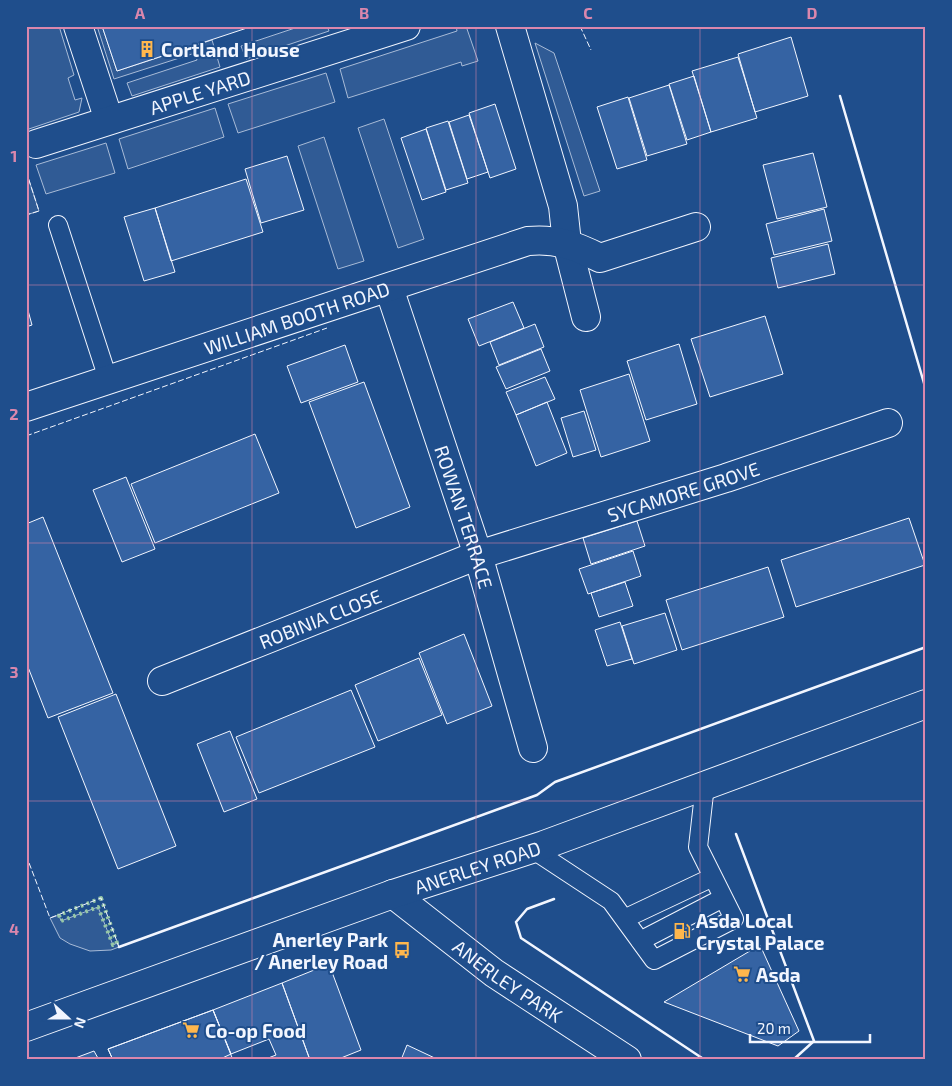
<svg xmlns="http://www.w3.org/2000/svg" width="952" height="1086" viewBox="0 0 952 1086" font-family="'Exo 2',sans-serif">
	<style>
		.built { fill: #305b95; stroke: #a8bbd7 }
		.building { fill: #3563a3; stroke: #f2f6ff }
		.lines { fill: none; stroke-linecap: round; stroke-linejoin: round }
		.lane-casing { stroke: #f2f6ff; stroke-width: 20 }
		.street-casing { stroke: #f2f6ff; stroke-width: 30 }
		.primary-casing { stroke: #f2f6ff; stroke-width: 30 }
		.lane { stroke: #1f4e8c; stroke-width: 18 }
		.street { stroke: #1f4e8c; stroke-width: 28 }
		.primary { stroke: #1f4e8c; stroke-width: 28 }
		.hedge { stroke: #97c8a6; stroke-width: 4; stroke-dasharray: 2.5 4; stroke-linecap: butt }
		.fence { stroke: #f2f6ff; stroke-width: 1; stroke-dasharray: 6 2.5; stroke-linecap: butt }
		.wall { stroke: #f2f6ff; stroke-width: 2.5 }
		.grid { fill: none; stroke: #da87ad; stroke-width: 1; stroke-opacity: 0.55 }
		.labels { text-anchor: middle; dominant-baseline: central; stroke-width: 4; stroke-linejoin: round; paint-order: stroke }
		.poi-label { font-size: 19px; font-weight: bold; fill: #f2f6ff; stroke: #1f4e8c; text-anchor: start }
		.street-label { font-size: 19px; fill: #f2f6ff; stroke: #1f4e8c }
		.neatline { fill: none; stroke: #da87ad; stroke-width: 2 }
		.grid-label { font-size: 16px; text-anchor: middle; font-weight: bold; fill: #da87ad }
	</style>
	<rect width="100%" height="100%" fill="#1f4e8c"/>
	<path class="built" d="M 26,26 L 59,26 L 74,75 L 68,78 L 75,100 L 82,98 L 79,112 L 26,130 Z
		M 97,26 L 102,26 L 117,71 L 212,40 L 220,67 L 132,96 L 127,83 L 197,60 L 195,53 L 114,79 Z
		M 301,26 L 327,26 L 329,31 L 246,59 L 241,46 Z
		M 456,26 L 466,26 L 478,61 L 462,66 L 461,62 L 348,98 L 340,69 L 457,31 Z
		M 535,43 L 554,53 L 600,191 L 584,196 Z
		M 326,73 L 335,102 L 238,133 L 228,104 Z
		M 215,108 L 224,137 L 128,169 L 119,139 Z
		M 384,119 L 424,239 L 398,248 L 358,128 Z
		M 324,137 L 364,261 L 338,269 L 298,146 Z
		M 106,143 L 115,173 L 46,194 L 36,165 Z
		M 26,171 L 39,211 L 26,215 Z
		M 98,907 L 113,945 L 117,943 L 119,947 L 111,950 L 90,951 L 70,944 L 60,938 L 50,918 L 59,915 L 61,921 Z"/>
	<path class="building" d="M 102,26 L 253,26 L 117,71 Z
		M 791,37 L 808,96 L 755,112 L 738,54 Z
		M 738,57 L 757,118 L 711,132 L 692,71 Z
		M 694,76 L 711,132 L 687,140 L 669,84 Z
		M 669,85 L 687,144 L 647,156 L 629,98 Z
		M 628,97 L 647,160 L 617,169 L 597,107 Z
		M 495,104 L 516,169 L 490,178 L 469,113 Z
		M 469,115 L 488,172 L 467,179 L 449,122 Z
		M 448,121 L 468,183 L 446,190 L 426,128 Z
		M 426,129 L 446,192 L 422,200 L 401,138 Z
		M 813,153 L 827,207 L 777,219 L 763,165 Z
		M 287,156 L 304,210 L 261,223 L 245,169 Z
		M 246,179 L 263,232 L 171,261 L 155,208 Z
		M 155,208 L 175,272 L 144,281 L 124,217 Z
		M 824,209 L 832,241 L 774,255 L 766,224 Z
		M 828,244 L 835,274 L 778,288 L 771,258 Z
		M 513,302 L 524,328 L 479,346 L 468,319 Z
		M 26,303 L 32,325 L 26,327 Z
		M 765,316 L 783,374 L 710,397 L 691,339 Z
		M 535,324 L 544,347 L 499,365 L 490,342 Z
		M 679,344 L 697,404 L 646,420 L 627,361 Z
		M 345,345 L 358,382 L 301,403 L 287,366 Z
		M 541,349 L 550,371 L 506,389 L 496,367 Z
		M 629,374 L 650,441 L 601,457 L 580,390 Z
		M 545,377 L 555,399 L 516,415 L 506,392 Z
		M 364,382 L 410,507 L 356,528 L 309,402 Z
		M 547,402 L 567,453 L 536,466 L 516,415 Z
		M 584,411 L 596,450 L 573,457 L 561,418 Z
		M 255,434 L 279,493 L 155,543 L 131,484 Z
		M 126,477 L 155,549 L 122,562 L 93,490 Z
		M 43,517 L 113,693 L 48,718 L 26,662 L 26,524 Z
		M 909,518 L 925,565 L 796,607 L 781,560 Z
		M 637,521 L 645,546 L 591,564 L 583,538 Z
		M 633,551 L 641,576 L 588,594 L 579,569 Z
		M 768,567 L 784,617 L 682,650 L 666,600 Z
		M 625,582 L 633,606 L 599,617 L 591,593 Z
		M 665,613 L 677,650 L 634,664 L 622,626 Z
		M 620,622 L 632,659 L 607,666 L 595,630 Z
		M 464,634 L 492,706 L 447,724 L 419,653 Z
		M 419,658 L 442,715 L 378,741 L 355,685 Z
		M 351,690 L 375,747 L 259,793 L 236,737 Z
		M 116,694 L 176,846 L 118,869 L 58,717 Z
		M 230,731 L 257,799 L 224,812 L 197,744 Z
		M 760,945 L 799,1031 L 778,1046 L 664,1002 Z
		M 329,964 L 361,1050 L 336,1060 L 310,1060 L 282,983 Z
		M 282,983 L 310,1060 L 263,1060 L 276,1055 L 269,1039 L 231,1054 L 213,1010 Z
		M 213,1010 L 233,1060 L 113,1060 L 108,1049 Z
		M 213,1010 L 231,1054 L 218,1060 L 113,1060 L 108,1049 Z
		M 407,1045 L 439,1060 L 401,1060 Z
		M 94,1051 L 99,1060 L 70,1060 Z"/>
	<g class="lines">
		<g class="lane-casing">
			<path id="lane" d="M 58,225 L 108,379
				M 532,849 L 611,901 L 654,960 L 734,919 L 698,847 L 705,785
				M 624,919 L 713,877
				M 640,941 L 723,898"/>
		</g>
		<g class="street-casing">
			<g id="street">
				<path d="M 78,26 L 109,120"/>
				<path d="M 510,26 L 563,206 L 567,243 L 586,317"/>
				<path id="s1" d="M 36,144 L 406,26"/>
				<path id="s2" d="M 389,288 L 478,555 L 533,748"/>
				<path id="s3" d="M 26,407 L 528,241 C 556,238 576,246 600,258 L 696,227"/>
				<path id="s4" d="M 162,681 L 478,555 L 726,478 L 888,423"/>
				<path id="s5" d="M 393,894 L 494,973 L 627,1060"/>
			</g>
		</g>
		<g class="primary-casing">
			<g id="primary">
				<path id="s6" d="M 26,1027 L 393,894 L 544,845 L 926,704"/>
			</g>
		</g>
		<use href="#lane" class="lane"/>
		<use href="#street" class="street"/>
		<use href="#primary" class="primary"/>
		<path class="hedge" d="M 101,898 L 117,943 L 113,945 L 98,907 L 61,921 L 59,915 Z"/>
		<path class="fence" d="M 580,26 L 591,50
			M 26,171 L 39,211 L 26,215
			M 26,436 L 327,328
			M 26,855 L 50,918 L 101,898 L 119,947"/>
		<path class="wall" d="M 840,96 L 926,390
			M 736,834 L 814,1041 L 793,1060
			M 554,899 L 527,909 L 516,922 L 521,938 L 705,1060
			M 119,947 L 537,795 L 555,782 L 926,647"/>
	</g>
	<path class="grid" d="M 252,26 L 252,1060M 476,26 L 476,1060M 700,26 L 700,1060M 26,285 L 926,285M 26,543 L 926,543M 26,801 L 926,801"/>
	<defs>
		<g id="building-bare" transform="scale(1.35)"><path d="M-4-6H4V6H1V3H-1V6H-4ZM-2.5-4.3h1.7v1.8h-1.7ZM.8-4.3h1.7v1.8H.8ZM-2.5-1h1.7V.8h-1.7ZM.8-1h1.7V.8H.8Z" fill="#ffb74d" stroke="#1f4e8c" stroke-width="2.5" paint-order="stroke"/></g>
		<g id="fuel-bare" transform="scale(1.35)"><path d="M-5.5-6h7V0h2V4h1.3V-2.5L3-4.5l.8-.8L6-3V5H2.5V1h-1V6h-7ZM-4.2-4.7v3.2H.2V-4.7Z" fill="#ffb74d" stroke="#1f4e8c" stroke-width="2.5" paint-order="stroke"/></g>
		<g id="bus-bare" transform="scale(1.35)"><path d="M-5-6H5V4H4V6H2V4H-2V6H-4V4H-5ZM-3.5-4V0h7V-4ZM-3.5 1.2v1.5H-2V1.2ZM2 1.2v1.5H3.5V1.2Z" fill="#ffb74d" stroke="#1f4e8c" stroke-width="2.5" paint-order="stroke"/></g>
		<g id="supermarket-bare" transform="scale(1.35)"><path d="M-6-5.5h2.5l.6 2H6L4.5 2H-2.5L-4.4-4H-6ZM-1.5 3.2a1.3 1.3 0 1 0 .1 0ZM3 3.2a1.3 1.3 0 1 0 .1 0Z" fill="#ffb74d" stroke="#1f4e8c" stroke-width="2.5" paint-order="stroke"/></g>
	</defs>
	<g fill-rule="evenodd">
		<use href="#building-bare" x="147" y="49"/>
		<use href="#fuel-bare" x="682" y="931"/>
		<use href="#bus-bare" x="402" y="950"/>
		<use href="#supermarket-bare" x="742" y="974"/>
		<use href="#supermarket-bare" x="191" y="1030"/>
	</g>
	<g class="labels">
		<g class="poi-label">
			<text x="161" y="49">Cortland House</text>
			<text x="696" y="920">Asda Local<tspan x="696" dy="22">Crystal Palace</tspan></text>
			<text x="388" y="939" text-anchor="end">Anerley Park<tspan x="388" dy="22">/ Anerley Road</tspan></text>
			<text x="756" y="974">Asda</text>
			<text x="205" y="1030">Co-op Food</text>
		</g>
		<g class="street-label">
			<text stroke="none"><textPath href="#s1" startOffset="172">APPLE YARD</textPath></text>
			<text stroke="none"><textPath href="#s3" startOffset="285">WILLIAM BOOTH ROAD</textPath></text>
			<text stroke="none"><textPath href="#s4" startOffset="555">SYCAMORE GROVE</textPath></text>
			<text stroke="none"><textPath href="#s2" startOffset="241">ROWAN TERRACE</textPath></text>
			<text stroke="none"><textPath href="#s4" startOffset="170">ROBINIA CLOSE</textPath></text>
			<text stroke="none"><textPath href="#s6" startOffset="479">ANERLEY ROAD</textPath></text>
			<text stroke="none"><textPath href="#s5" startOffset="144">ANERLEY PARK</textPath></text>
		</g>
	</g>
	<rect width="952" height="1086" fill="none" stroke="#1f4e8c" stroke-width="55"/>
	<g transform="translate(68 1018) rotate(111)" stroke="#1f4e8c" stroke-width="4" paint-order="stroke">
	<path d="M0-4L9 19L0 12L-9 19Z" fill="#f2f6ff"/>
	<text y="-8" font-size="14" font-weight="bold" text-anchor="middle" fill="#f2f6ff">N</text>
	</g>
	<path d="M750 1034v8h120v-8" fill="none" stroke="#f2f6ff" stroke-width="2.5"/>
	<text x="757" y="1034" font-size="15" fill="#f2f6ff" stroke="#1f4e8c" stroke-width="4" paint-order="stroke">20 m</text>
	<rect x="28" y="28" width="896" height="1030" class="neatline"/>
	<g class="grid-label">
		<text x="140" y="19">A</text>
		<text x="364" y="19">B</text>
		<text x="588" y="19">C</text>
		<text x="812" y="19">D</text>
		<text x="14" y="162">1</text>
		<text x="14" y="420">2</text>
		<text x="14" y="678">3</text>
		<text x="14" y="935">4</text>
	</g>
</svg>
